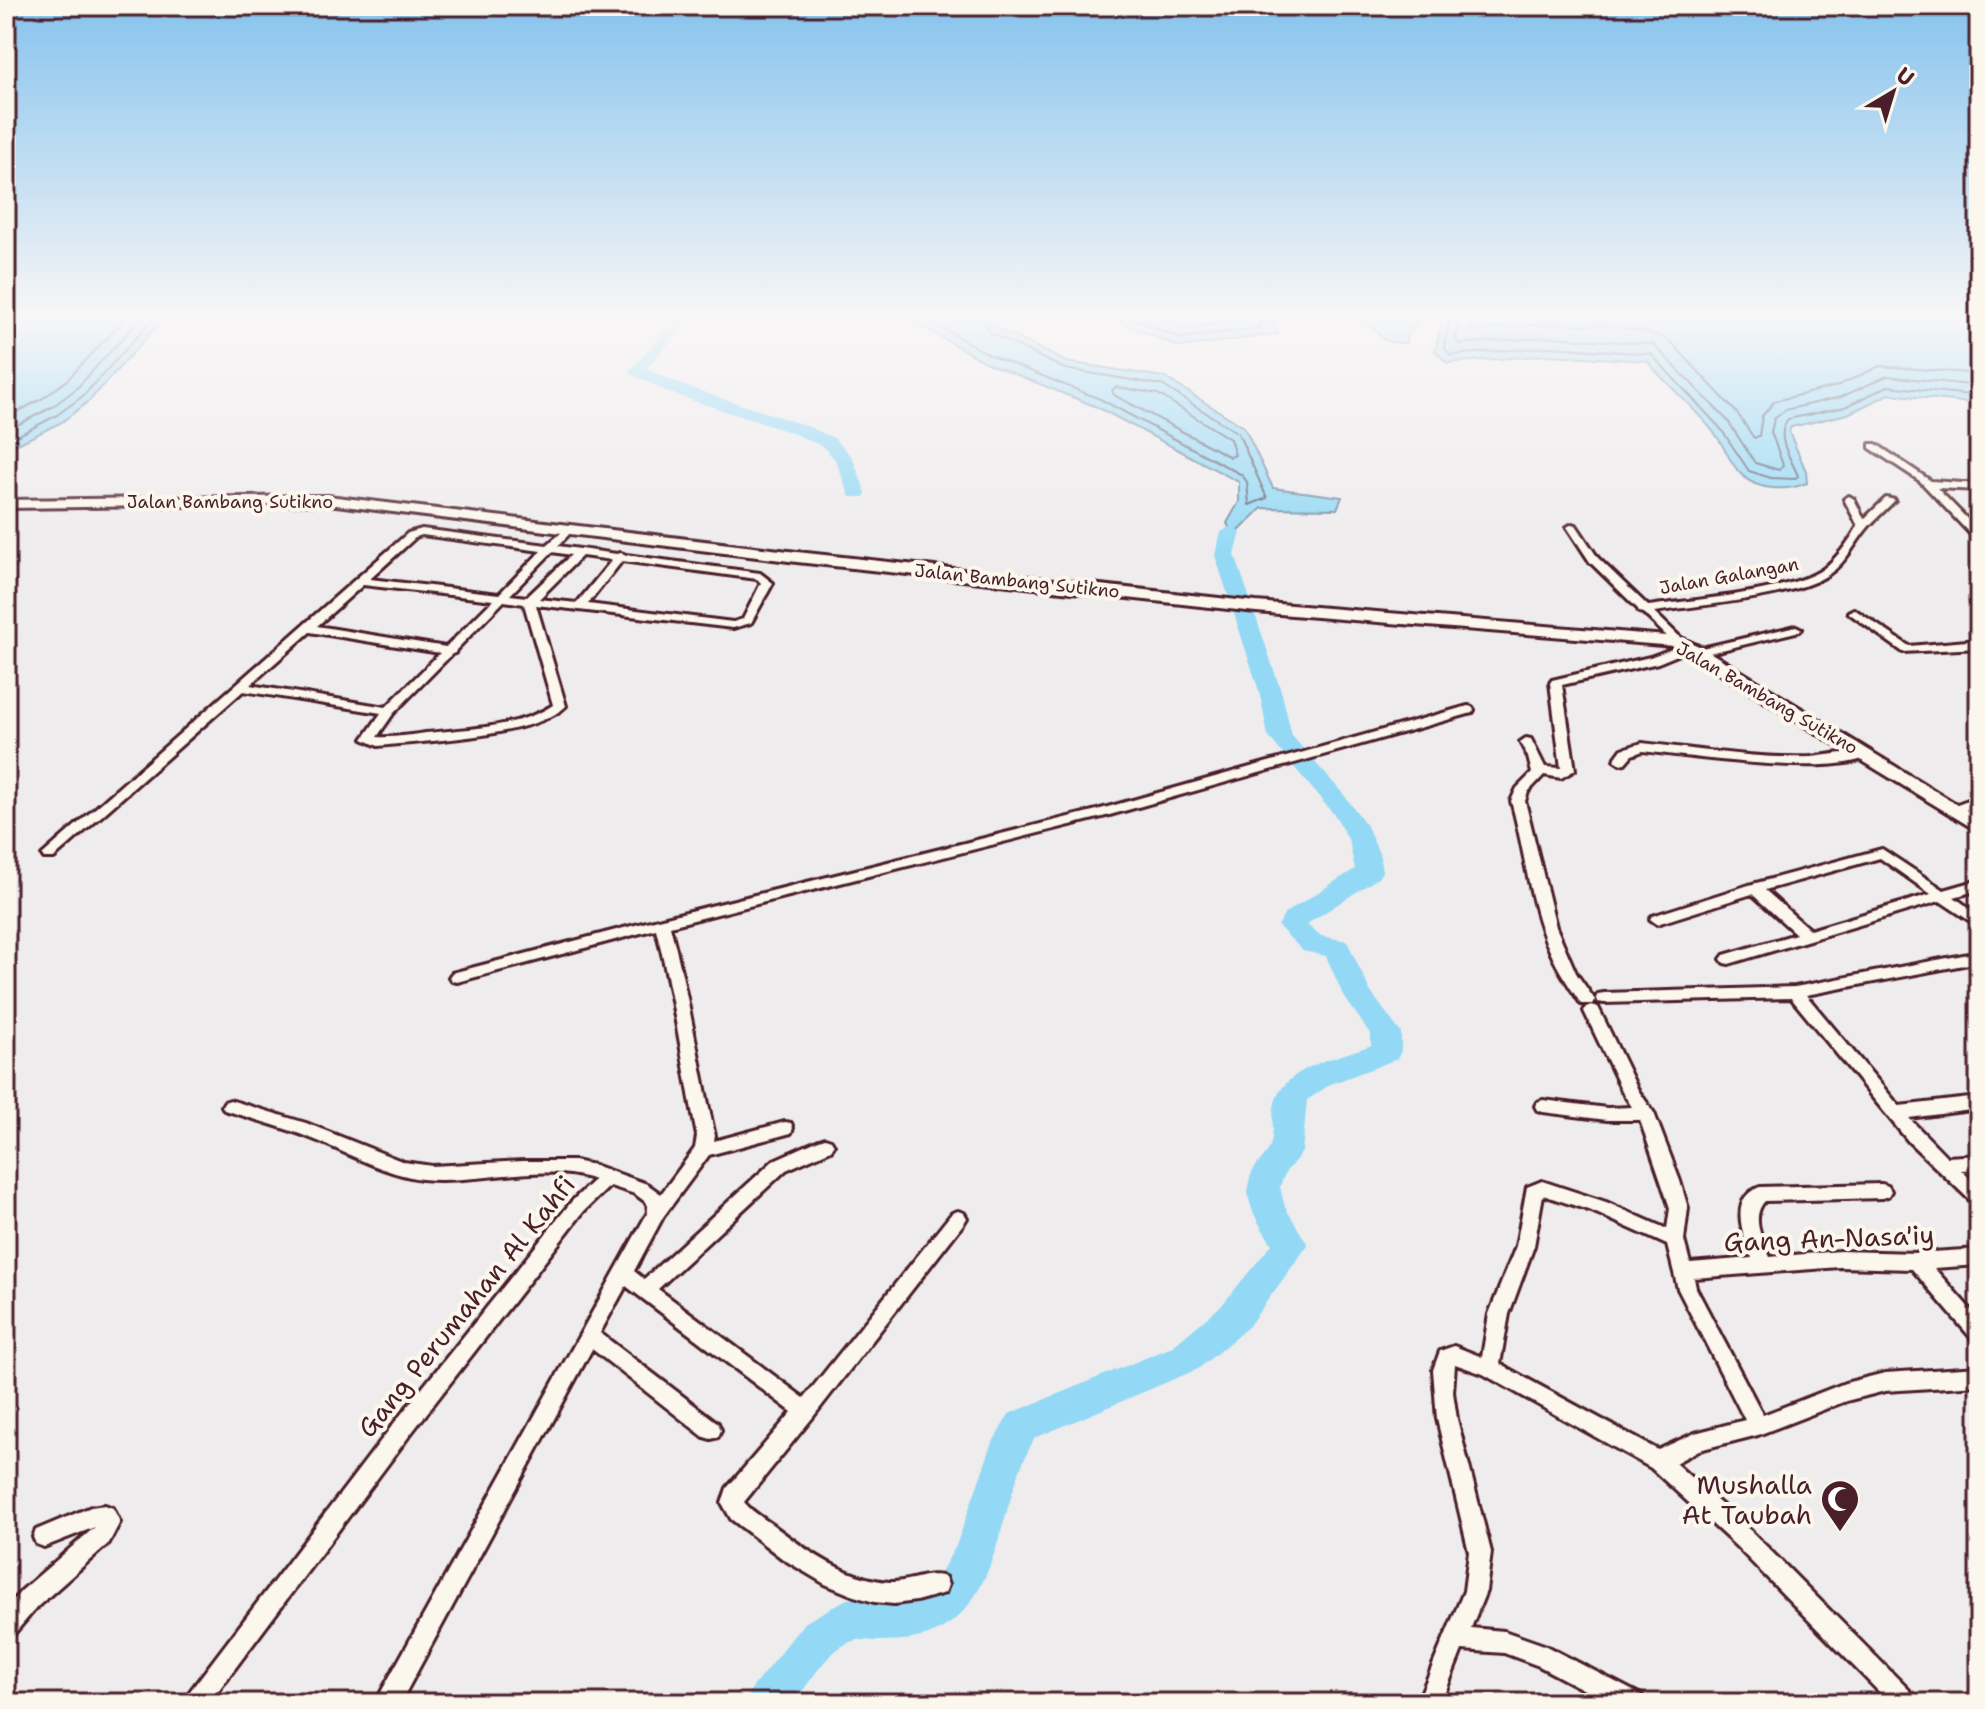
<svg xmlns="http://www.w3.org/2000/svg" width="1985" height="1709" viewBox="0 0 1985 1709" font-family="'Shantell Sans',sans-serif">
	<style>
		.water { fill: #93d9f5; stroke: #768fa4; stroke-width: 2 }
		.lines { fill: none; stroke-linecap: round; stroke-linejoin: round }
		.shore { stroke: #67697c; stroke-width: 2 }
		.river { fill: #93d9f5; fill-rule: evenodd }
		.street-casing { stroke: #4a1f2b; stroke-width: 6 }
		.secondary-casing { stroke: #4a1f2b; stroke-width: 6 }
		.street { fill: #fbf7ec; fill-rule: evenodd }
		.secondary { fill: #fbf7ec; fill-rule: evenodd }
		.labels { text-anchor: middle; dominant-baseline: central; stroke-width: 8; stroke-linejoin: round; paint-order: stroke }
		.far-street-label { font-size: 18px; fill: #4a1f2b; stroke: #fbf7ec }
		.near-street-label { font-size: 26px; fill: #4a1f2b; stroke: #fbf7ec }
		.near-poi-label { font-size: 26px; fill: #4a1f2b; stroke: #fbf7ec; text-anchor: end }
	</style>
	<rect width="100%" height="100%" fill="#efeced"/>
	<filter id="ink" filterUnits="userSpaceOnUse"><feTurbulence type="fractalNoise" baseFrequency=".0125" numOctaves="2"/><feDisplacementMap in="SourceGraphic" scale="16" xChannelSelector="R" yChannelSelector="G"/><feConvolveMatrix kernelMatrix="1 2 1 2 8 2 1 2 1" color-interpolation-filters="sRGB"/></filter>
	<g filter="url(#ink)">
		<path class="water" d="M 26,316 L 166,316 L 89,401 L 62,422 L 6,450 L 6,331 Z
			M 903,316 L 1015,316 L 991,325 L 1067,362 L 1164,377 L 1244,427 L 1273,488 L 1342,497 L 1337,509 L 1262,508 L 1238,532 L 1231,532 L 1227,523 L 1239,502 L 1239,482 L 1097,407 L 987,363 Z
			M 1106,316 L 1299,316 L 1268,321 L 1279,334 L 1179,347 Z
			M 1312,316 L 1410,316 L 1417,325 L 1407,335 L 1406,343 C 1371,342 1388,336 1368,325 C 1352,316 1330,317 1312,316 Z
			M 1443,316 L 1979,316 L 1979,404 L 1889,394 L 1848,414 L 1791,427 L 1789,432 L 1806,471 L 1807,483 C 1788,491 1757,491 1742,475 C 1730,464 1725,447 1715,434 C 1695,408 1668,386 1647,361 L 1550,355 L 1447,363 L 1435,351 Z"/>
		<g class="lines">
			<path class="shore" d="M 921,316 L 990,355 L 1100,399 L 1242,475 L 1247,482 L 1249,505 L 1267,498 L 1238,433 L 1162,385 L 1065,369 L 990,333 L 985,325 L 991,316
				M 1127,316 L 1180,338 L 1259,328 L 1263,316
				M 1153,316 L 1182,328 L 1249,320 L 1252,316
				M 1450,316 L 1444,347 L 1450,355 L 1550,347 L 1651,354 L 1721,429 L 1749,471 L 1771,478 L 1795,479 L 1798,476 C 1791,458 1774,437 1788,419 L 1845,407 L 1888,386 L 1979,396
				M 1460,316 L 1456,340 L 1459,344 L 1550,337 L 1653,344 L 1728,421 L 1755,463 L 1779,470 L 1783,465 L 1771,432 L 1774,419 L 1785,410 L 1841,397 L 1887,376 L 1979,386
				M 1472,316 L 1471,328 L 1475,332 C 1515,321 1635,320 1670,341 L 1737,413 L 1754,438 L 1759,436 L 1762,416 L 1775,401 L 1837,386 L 1880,366 L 1979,374
				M 1116,387 L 1158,394 L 1230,439 L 1235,455 L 1230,457 L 1114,395 L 1112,390 Z
				M 6,418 L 45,397 L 67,380 L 128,316
				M 6,431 L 52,407 L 76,389 L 143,316
				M 6,442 L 57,415 L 83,396 L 156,316"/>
			<path class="river" d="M 678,316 L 693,316 L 646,369 L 682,385 L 807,426 L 834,438 L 852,457 L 866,493 L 864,497 L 850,497 L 835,459 L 822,446 L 795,434 L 670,393 L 631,374 L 629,371 Z
				M 1231,526 L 1241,532 L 1235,555 L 1282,694 L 1292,736 L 1344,795 L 1367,826 L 1380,856 L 1382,872 L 1378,878 L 1307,924 L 1321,936 L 1347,941 L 1370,991 L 1401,1033 L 1401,1051 L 1397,1059 L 1331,1084 L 1307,1100 L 1302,1152 L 1285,1173 L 1280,1187 L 1285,1207 L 1308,1245 L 1248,1327 L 1198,1369 L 1035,1438 C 1005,1488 1002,1566 966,1608 C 940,1638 913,1641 877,1641 C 870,1641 859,1639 853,1641 C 828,1648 809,1684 794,1703 L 745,1703 L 752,1688 L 804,1623 L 847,1599 L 910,1599 L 936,1580 L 956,1546 L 992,1444 L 1009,1414 L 1172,1347 L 1222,1305 L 1272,1244 C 1258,1222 1239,1196 1253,1171 C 1257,1163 1268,1154 1270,1146 C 1275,1133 1271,1117 1275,1103 C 1286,1065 1339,1058 1371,1045 L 1371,1035 L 1343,995 L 1326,956 L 1303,951 L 1278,926 L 1285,913 L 1355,869 L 1349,841 L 1336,817 L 1268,736 L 1260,694 L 1215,555 L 1221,532 Z"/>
			<g class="street-casing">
				<path id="street" d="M 1870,444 L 1876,444 L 1931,481 L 1979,484 L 1979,490 L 1937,488 L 1979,531 L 1979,540 L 1975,539 L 1920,481 L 1870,448 Z
					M 1849,496 L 1854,499 L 1864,519 L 1886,498 L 1895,500 C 1887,509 1877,517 1869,526 C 1855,542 1847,562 1829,574 C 1796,598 1697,605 1654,612 L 1683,640 L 1683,644 L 1675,644 L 1643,613 L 1639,612 L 1638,609 L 1590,562 L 1567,527 L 1572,524 L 1576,525 L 1598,558 L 1648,606 C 1690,600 1791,592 1823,569 C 1837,558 1849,542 1858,526 L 1844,499 Z
					M 568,527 L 573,530 L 558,546 L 617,554 L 621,553 L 626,555 L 760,573 L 773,583 L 751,623 L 733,628 L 536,605 L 566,706 C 535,737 423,741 378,746 L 363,739 L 381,713 L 243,691 L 54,858 L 44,858 L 42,855 L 408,533 L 422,529 L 547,545 ZM 422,535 L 541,551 L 499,594 L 370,579 L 416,537 ZM 552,552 L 571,555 L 527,597 L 510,595 ZM 582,556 L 612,560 L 577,603 L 539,599 ZM 622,561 L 757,579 L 761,583 L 743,619 L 733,622 L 588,604 ZM 363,585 L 493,600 L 446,647 L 317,626 ZM 504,601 L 524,604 L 553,705 C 518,728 467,729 426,733 C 410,735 393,738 377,737 L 393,714 L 452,654 L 455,653 L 456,650 ZM 310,632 L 440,653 L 386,707 L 250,685 Z
					M 1854,609 L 1909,646 L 1979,640 L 1979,648 L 1903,652 L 1850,614 L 1848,612 Z
					M 1796,626 L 1802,629 L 1800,631 L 1697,656 L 1691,652 L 1693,650 Z
					M 1688,643 L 1694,647 L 1692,649 L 1658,663 L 1562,685 L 1575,770 L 1561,778 L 1544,775 L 1528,792 L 1525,801 L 1556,927 L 1576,973 L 1595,1000 L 1593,1004 L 1581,1004 C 1570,987 1558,970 1550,951 C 1529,904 1525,850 1511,801 L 1517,788 L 1532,773 L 1528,757 L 1520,742 L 1526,738 L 1531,739 L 1545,767 L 1561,768 L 1550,683 L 1552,680 L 1650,657 Z
					M 1468,706 L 1472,707 L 1474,710 L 1472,713 L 1106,816 L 670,926 C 689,995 699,1066 715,1136 L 714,1141 L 785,1122 L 791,1123 L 793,1128 L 791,1133 L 709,1155 L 663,1217 L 634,1271 L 644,1279 L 774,1160 L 819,1140 L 825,1138 L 831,1140 L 834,1145 L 831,1150 L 786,1170 L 658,1289 L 804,1398 L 952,1213 L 958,1211 L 964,1213 L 967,1218 L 964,1223 L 813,1417 L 744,1502 C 751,1511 763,1518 773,1525 C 807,1551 846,1579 890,1582 C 908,1583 928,1571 945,1577 L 948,1585 L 945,1593 L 916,1601 L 894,1604 L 874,1602 L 854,1596 L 825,1584 L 783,1559 L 731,1519 L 722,1503 L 727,1488 L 792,1412 L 626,1286 L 600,1333 L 718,1423 L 721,1430 L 718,1437 L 711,1439 L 704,1437 L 592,1349 L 400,1703 L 375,1703 L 648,1212 L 647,1203 L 635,1194 L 610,1186 L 584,1211 L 409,1436 L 209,1703 L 183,1703 L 187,1695 L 395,1422 L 572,1201 L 594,1180 C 545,1161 475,1185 422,1179 C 385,1174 352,1155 318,1141 C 287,1128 256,1120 224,1110 L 222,1106 L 224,1102 L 230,1100 L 306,1123 L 404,1162 L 432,1166 L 524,1161 L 574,1161 L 594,1165 L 647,1184 L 661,1194 L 695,1148 L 697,1136 C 683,1067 674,998 656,929 L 457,982 L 452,981 L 449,977 L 452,973 L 662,918 L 1097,810 Z
					M 1642,743 C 1698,749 1754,759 1810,757 C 1824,756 1861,748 1870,755 C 1839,778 1686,756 1643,751 L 1632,755 L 1625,763 L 1620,764 L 1614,760 L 1622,749 Z
					M 1979,796 L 1979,805 L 1954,814 L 1947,810 L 1949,807 Z
					M 1882,849 L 1944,890 L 1979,880 L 1979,890 L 1954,897 L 1979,915 L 1979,927 L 1940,901 L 1729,964 L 1724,963 L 1721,959 L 1724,955 L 1796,934 L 1752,894 L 1657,924 L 1650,919 L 1652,916 L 1749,885 ZM 1880,858 L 1931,894 L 1810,930 L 1765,890 Z
					M 1979,952 L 1979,962 L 1806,995 L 1899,1106 L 1979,1097 L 1979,1109 L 1909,1118 L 1947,1157 L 1979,1155 L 1979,1169 L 1961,1170 L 1979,1187 L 1979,1205 L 1973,1203 L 1909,1142 L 1791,998 L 1604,1003 L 1598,1002 L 1596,998 L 1598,994 L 1604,993 L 1795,987 Z
					M 1592,1005 L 1598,1007 L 1600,1011 L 1638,1090 L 1654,1113 L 1680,1181 L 1688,1208 L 1684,1240 L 1690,1263 L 1752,1258 C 1743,1236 1728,1198 1760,1187 L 1882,1184 L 1888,1186 L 1891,1191 L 1888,1196 L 1882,1198 L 1765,1201 C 1750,1217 1762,1239 1770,1257 L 1840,1251 L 1917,1253 L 1979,1249 L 1979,1265 L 1934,1268 L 1979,1319 L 1979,1341 L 1972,1339 L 1912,1269 L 1840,1267 L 1694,1278 L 1696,1288 L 1763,1415 L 1845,1383 L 1885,1373 L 1979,1367 L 1979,1385 L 1885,1391 L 1846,1401 L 1758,1435 L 1699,1450 L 1675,1463 L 1752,1532 L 1914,1695 L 1918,1703 L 1890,1703 L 1736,1546 L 1651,1468 L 1483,1374 L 1455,1364 L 1453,1392 L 1457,1419 L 1491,1552 L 1486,1591 L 1471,1628 L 1504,1631 L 1544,1645 L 1641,1695 L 1645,1703 L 1609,1703 L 1539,1666 L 1504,1653 L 1462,1650 L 1441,1703 L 1417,1703 L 1464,1591 L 1469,1552 L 1437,1419 L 1433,1370 L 1440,1351 L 1454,1346 L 1482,1357 L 1489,1314 L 1516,1246 L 1527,1187 L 1542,1181 L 1606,1202 L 1667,1229 L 1670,1208 L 1640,1120 L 1607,1120 L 1543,1112 L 1537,1110 L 1535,1106 L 1537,1102 L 1543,1100 L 1607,1108 L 1632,1107 L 1623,1093 L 1584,1011 L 1586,1007 ZM 1543,1195 L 1594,1212 L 1667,1245 L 1678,1289 L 1745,1420 L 1695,1433 L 1658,1450 L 1500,1364 L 1509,1314 L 1534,1246 Z
					M 105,1505 L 113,1508 L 120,1522 L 109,1543 L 37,1607 L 14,1634 L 6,1637 L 6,1609 L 21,1591 L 95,1527 L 44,1547 L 36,1544 L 33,1537 L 36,1530 L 91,1507 Z"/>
			</g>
			<g class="secondary-casing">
				<path id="secondary" d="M 328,496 L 797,552 L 1256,602 L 1679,637 L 1703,648 L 1979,818 L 1979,832 L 1674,646 L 1256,612 L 797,562 L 328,504 L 6,508 L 6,500 Z"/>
			</g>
			<use href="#street" class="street"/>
			<use href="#secondary" class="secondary"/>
		</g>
	</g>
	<linearGradient id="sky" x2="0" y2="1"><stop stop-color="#86c3ed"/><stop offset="0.57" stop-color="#f8f6f7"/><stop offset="1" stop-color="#f8f6f7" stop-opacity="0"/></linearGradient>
	<rect width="1985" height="555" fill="url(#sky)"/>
	<defs>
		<g id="mosque-pin" transform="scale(2)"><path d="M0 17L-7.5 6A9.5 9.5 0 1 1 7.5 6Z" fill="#4a1f2b" stroke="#fbf7ec"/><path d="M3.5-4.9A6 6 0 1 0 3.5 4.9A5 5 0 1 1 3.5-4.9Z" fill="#fff"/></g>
	</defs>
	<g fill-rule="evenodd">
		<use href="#mosque-pin" x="1840" y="1499"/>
	</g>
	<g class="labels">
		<g class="far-street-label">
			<text x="230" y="502">Jalan Bambang Sutikno</text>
			<text transform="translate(1729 576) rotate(-10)">Jalan Galangan</text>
			<text transform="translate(1017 581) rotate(6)">Jalan Bambang Sutikno</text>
			<text transform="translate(1767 698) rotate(30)">Jalan Bambang Sutikno</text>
		</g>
		<g class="near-street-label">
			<text transform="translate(1829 1238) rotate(-2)">Gang An-Nasa'iy</text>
			<text transform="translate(466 1306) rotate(-51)">Gang Perumahan Al Kahfi</text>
		</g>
		<g class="near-poi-label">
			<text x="1812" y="1484">Mushalla<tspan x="1812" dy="30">At Taubah</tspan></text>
		</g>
	</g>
	<rect width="1985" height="1709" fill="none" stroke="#fbf7ec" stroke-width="32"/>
	<rect x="16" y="16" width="1953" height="1677" fill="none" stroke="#4a1f2b" stroke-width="3" filter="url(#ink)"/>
	<g transform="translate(1893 92) rotate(38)" stroke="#fbf7ec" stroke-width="6" paint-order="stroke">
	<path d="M0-6L14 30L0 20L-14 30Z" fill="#4a1f2b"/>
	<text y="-12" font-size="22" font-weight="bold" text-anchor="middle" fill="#4a1f2b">U</text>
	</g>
</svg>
